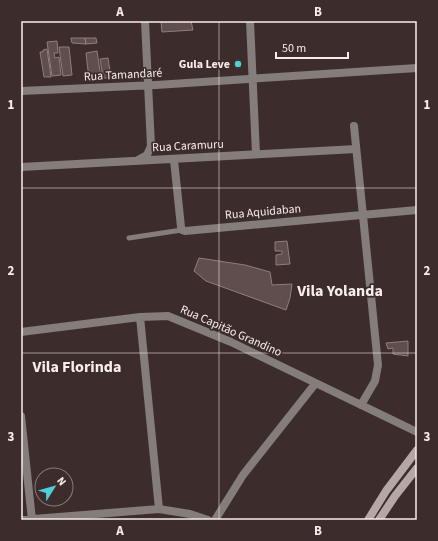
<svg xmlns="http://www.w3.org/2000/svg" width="438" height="541" viewBox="0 0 438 541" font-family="'Source Sans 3',sans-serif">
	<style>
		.building { fill: #5f4e4d; stroke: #907d7c }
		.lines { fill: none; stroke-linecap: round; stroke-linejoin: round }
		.lane { stroke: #857c7c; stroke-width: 5 }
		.street { stroke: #857c7c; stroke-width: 8 }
		.secondary { stroke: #b4a7a6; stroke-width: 8 }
		.grid { fill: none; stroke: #f8edec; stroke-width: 1; stroke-opacity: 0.55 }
		.poi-dot { fill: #52ccd6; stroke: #3c2d2c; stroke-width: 1.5 }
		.labels { text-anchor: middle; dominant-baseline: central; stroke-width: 3.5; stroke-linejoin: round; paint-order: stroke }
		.poi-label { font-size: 12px; font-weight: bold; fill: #f8edec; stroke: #3c2d2c; text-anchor: end }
		.street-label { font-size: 12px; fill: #f8edec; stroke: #3c2d2c }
		.district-label { font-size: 16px; font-weight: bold; fill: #f8edec; stroke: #3c2d2c }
		.neatline { fill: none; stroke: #f8edec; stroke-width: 1.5 }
		.grid-label { font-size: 13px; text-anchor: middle; font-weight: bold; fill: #f8edec }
	</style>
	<rect width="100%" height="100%" fill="#3c2d2c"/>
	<path class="building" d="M 161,21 L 191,21 L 193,30 L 162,32 Z
		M 71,38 L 85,38 L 86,44 L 72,43 Z
		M 85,38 L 96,38 L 97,43 L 86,44 Z
		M 57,41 L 58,53 L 54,53 L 55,58 L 59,57 L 61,75 L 52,76 L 47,42 Z
		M 59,47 L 69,47 L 72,75 L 63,76 Z
		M 47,49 L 51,77 L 44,77 L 40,52 L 43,52 L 43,50 Z
		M 97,51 L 101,78 L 89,79 L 86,53 Z
		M 108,58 L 111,78 L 103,78 L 100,59 Z
		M 287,241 L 290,264 L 276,265 L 276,255 L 282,254 L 282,251 L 275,251 L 275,242 Z
		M 199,258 L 245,265 L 270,272 L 272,285 L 292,284 L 290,298 L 286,310 L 206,281 L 194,271 Z
		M 408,341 L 408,356 L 393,354 L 393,348 L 388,349 L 386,343 Z"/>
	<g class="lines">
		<path class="lane" d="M 129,238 L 182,230"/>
		<path class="street" d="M 250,21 L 256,154
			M 21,91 L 156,85 L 417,68
			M 354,126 L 378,365 L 375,381 L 361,405
			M 138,160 L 147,155 L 151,146 L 145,21
			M 174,160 L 181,227 L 182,230 L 185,231 L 417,210
			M 21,167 L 356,149
			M 140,317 L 159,509
			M 21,332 L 140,317 L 168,316 L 231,342 L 417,432
			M 21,416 L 32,520
			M 21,520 L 159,509 L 190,514 L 208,520
			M 215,520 L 243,475 L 315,384"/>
		<path class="secondary" d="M 368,520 L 386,491 L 417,450
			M 379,520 L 395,496 L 417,468"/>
	</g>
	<path class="grid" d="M 219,21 L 219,520M 21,188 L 417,188M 21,353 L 417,353"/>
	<circle class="poi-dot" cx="238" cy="64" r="4"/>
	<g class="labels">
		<g class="poi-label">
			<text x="230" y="64">Gula Leve</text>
		</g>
		<g class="street-label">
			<text transform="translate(123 75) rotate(-3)">Rua Tamandaré</text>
			<text transform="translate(188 146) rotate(-3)">Rua Caramuru</text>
			<text transform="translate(263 212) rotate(-5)">Rua Aquidaban</text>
			<text transform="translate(231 331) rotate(24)">Rua Capitão Grandino</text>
		</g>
		<g class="district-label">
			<text x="340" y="291">Vila Yolanda</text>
			<text x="77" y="367">Vila Florinda</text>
		</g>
	</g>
	<rect width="438" height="541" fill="none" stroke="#3c2d2c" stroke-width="44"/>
	<g transform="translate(54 487) rotate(53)"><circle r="19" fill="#3c2d2c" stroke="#877a79"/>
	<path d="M0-3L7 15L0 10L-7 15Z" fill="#52ccd6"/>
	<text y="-6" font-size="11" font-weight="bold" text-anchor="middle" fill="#f8edec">N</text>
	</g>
	<path d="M276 52v6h72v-6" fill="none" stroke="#f8edec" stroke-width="2"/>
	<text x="282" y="52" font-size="12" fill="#f8edec" stroke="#3c2d2c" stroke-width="3" paint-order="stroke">50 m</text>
	<rect x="22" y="22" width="394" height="497" class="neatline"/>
	<g class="grid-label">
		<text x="120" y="16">A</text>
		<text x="318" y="16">B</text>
		<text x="11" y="109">1</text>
		<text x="427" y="109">1</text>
		<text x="11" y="275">2</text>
		<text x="427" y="275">2</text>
		<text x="11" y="441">3</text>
		<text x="427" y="441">3</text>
		<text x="120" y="535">A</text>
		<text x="318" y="535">B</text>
	</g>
</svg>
